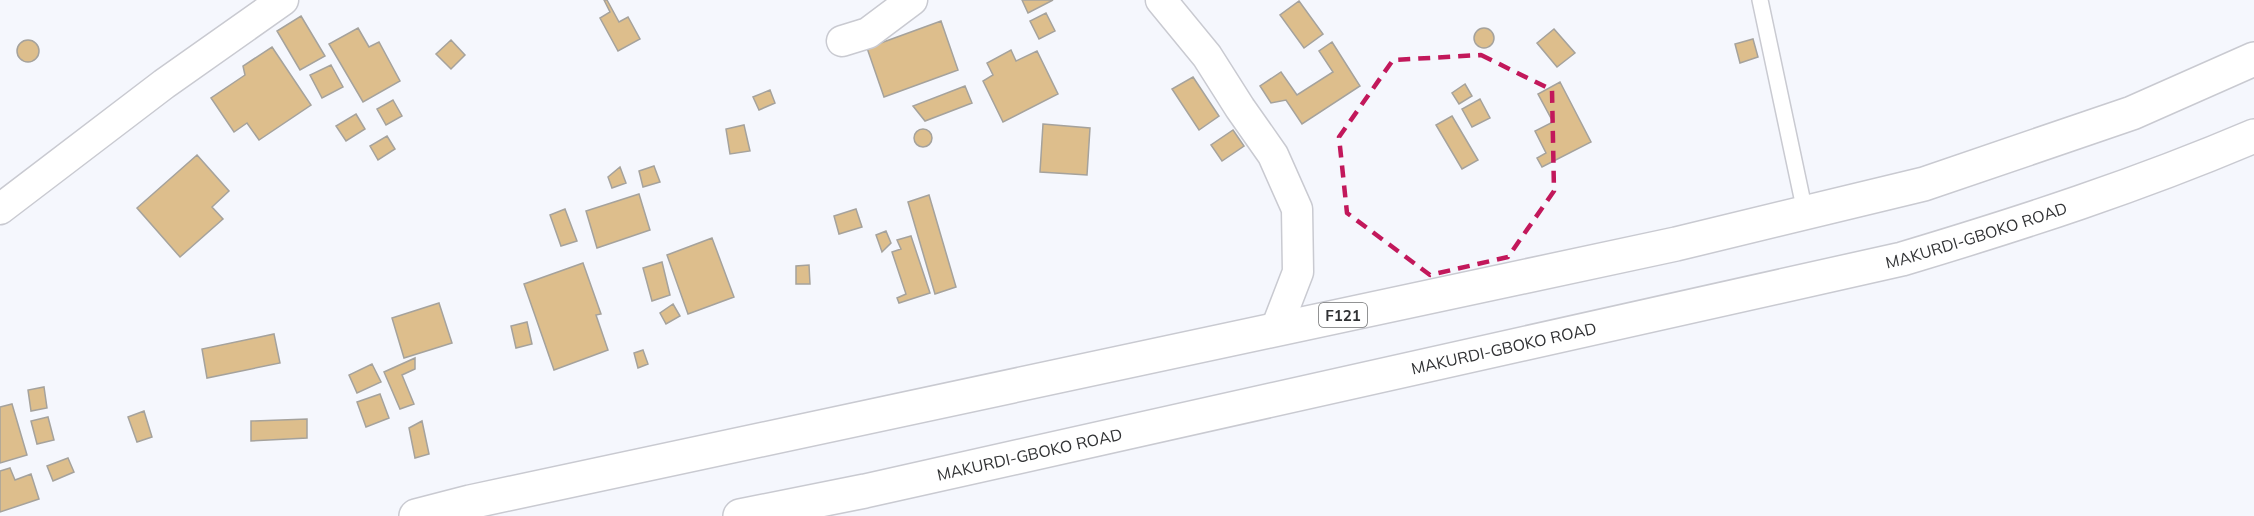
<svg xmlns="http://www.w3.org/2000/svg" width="2254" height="516" viewBox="0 0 2254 516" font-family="Mulish,sans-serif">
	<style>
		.building { fill: #ddbe8c; stroke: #a5a29c; stroke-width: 1.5 }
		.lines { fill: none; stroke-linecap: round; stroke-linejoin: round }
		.lane-casing { stroke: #c9cad1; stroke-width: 18 }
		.street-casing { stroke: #c9cad1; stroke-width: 33 }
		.primary-casing { stroke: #c9cad1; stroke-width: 36 }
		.lane { stroke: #fff; stroke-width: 15 }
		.street { stroke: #fff; stroke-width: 30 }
		.primary { stroke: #fff; stroke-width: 33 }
		.marked { fill: none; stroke: #c2185b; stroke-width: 4.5; stroke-dasharray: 12 8; stroke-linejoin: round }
		.labels { text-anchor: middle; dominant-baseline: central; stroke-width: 6; stroke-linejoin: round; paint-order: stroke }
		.shield { fill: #fff; stroke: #6f7071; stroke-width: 1.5 }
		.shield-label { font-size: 15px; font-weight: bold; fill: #313234 }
		.street-label { font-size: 16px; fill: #313234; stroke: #fff }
	</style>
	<rect width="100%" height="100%" fill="#f5f7fd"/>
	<path class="building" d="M 604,0 L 607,0 L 619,22 L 628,17 L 640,39 L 618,51 L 600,18 L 610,12 Z
		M 1022,0 L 1053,0 L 1028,13 Z
		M 1299,1 L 1323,34 L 1304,48 L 1280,15 Z
		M 1046,13 L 1055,31 L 1039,39 L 1030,21 Z
		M 301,16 L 325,56 L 300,70 L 277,31 Z
		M 941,21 L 958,70 L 884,97 L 867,48 Z
		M 358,28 L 369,47 L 379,42 L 400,81 L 363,102 L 329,44 Z
		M1474 38a10 10 0 1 1 20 0a10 10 0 1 1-20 0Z
		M 1554,29 L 1575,53 L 1557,67 L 1537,43 Z
		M 1753,39 L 1758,57 L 1740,63 L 1735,44 Z
		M 451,40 L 465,55 L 451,69 L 436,54 Z
		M17 51a11 11 0 1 1 22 0a11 11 0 1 1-22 0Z
		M 1332,42 L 1360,86 L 1302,124 L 1286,100 L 1271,103 L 1260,86 L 1281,72 L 1297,95 L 1333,72 L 1319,51 Z
		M 272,47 L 311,105 L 259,140 L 247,123 L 234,132 L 211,98 L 245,75 L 243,66 Z
		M 1011,50 L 1016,61 L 1037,51 L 1058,94 L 1003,122 L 983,81 L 993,75 L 987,63 Z
		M 331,65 L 343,87 L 322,98 L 310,75 Z
		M 1193,77 L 1219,116 L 1199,130 L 1172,89 Z
		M 1560,82 L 1591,142 L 1542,167 L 1537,158 L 1546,153 L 1535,131 L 1553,122 L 1538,94 Z
		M 1465,84 L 1472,96 L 1459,104 L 1452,93 Z
		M 965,86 L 972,103 L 925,121 L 913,106 Z
		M 770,90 L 775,103 L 759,110 L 753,97 Z
		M 1480,99 L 1490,118 L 1472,127 L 1462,109 Z
		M 393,100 L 402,116 L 386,125 L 377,109 Z
		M 356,114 L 365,129 L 346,141 L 336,126 Z
		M 1452,116 L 1478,160 L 1462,169 L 1436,125 Z
		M 1043,124 L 1090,128 L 1087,175 L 1040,172 Z
		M 744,125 L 750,151 L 730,154 L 726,129 Z
		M914 138a9 9 0 1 1 18 0a9 9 0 1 1-18 0Z
		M 1233,130 L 1244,146 L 1222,161 L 1211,145 Z
		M 387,136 L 395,149 L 378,160 L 370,146 Z
		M 197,155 L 229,191 L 212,207 L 223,219 L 180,257 L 137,208 Z
		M 654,166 L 660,182 L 643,187 L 639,171 Z
		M 620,167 L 626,183 L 612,188 L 608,177 Z
		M 639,194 L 650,230 L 597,248 L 586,211 Z
		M 929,195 L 956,287 L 935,294 L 908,202 Z
		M 565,209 L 577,241 L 561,246 L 550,215 Z
		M 856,209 L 862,227 L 839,234 L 834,216 Z
		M 886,231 L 891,243 L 882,252 L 876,235 Z
		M 911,236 L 930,293 L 899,303 L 897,298 L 906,294 L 892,252 L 901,249 L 897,240 Z
		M 712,238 L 734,297 L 688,314 L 667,255 Z
		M 662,262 L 670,295 L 652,301 L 643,268 Z
		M 583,263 L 601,314 L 596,315 L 608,350 L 554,370 L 524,284 Z
		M 809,265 L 810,284 L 796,284 L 796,266 Z
		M 439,303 L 452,343 L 404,358 L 392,318 Z
		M 673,304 L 680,316 L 666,324 L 660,313 Z
		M 527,322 L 532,344 L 516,348 L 511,326 Z
		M 274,334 L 280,363 L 207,378 L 202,349 Z
		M 643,350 L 648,364 L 638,368 L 634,353 Z
		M 415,358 L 415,369 L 402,375 L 414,404 L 400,409 L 384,372 Z
		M 372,364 L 381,382 L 357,393 L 349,375 Z
		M 44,387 L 47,408 L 31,411 L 28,390 Z
		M 380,394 L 389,418 L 366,427 L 357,402 Z
		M 12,404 L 27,455 L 0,463 L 0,407 Z
		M 144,411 L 152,437 L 137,442 L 128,417 Z
		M 48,417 L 54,440 L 37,444 L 31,421 Z
		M 307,419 L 307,438 L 251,441 L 251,421 Z
		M 422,421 L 429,454 L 415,458 L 409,428 Z
		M 68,458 L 74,472 L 53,481 L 47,466 Z
		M 10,468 L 15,480 L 31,474 L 39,499 L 0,512 L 0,471 Z"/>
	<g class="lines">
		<g class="lane-casing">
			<path id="lane" d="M 1760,0 L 1805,212"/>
		</g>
		<g class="street-casing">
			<path id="street" d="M 1161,0 L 1207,56 L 1240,108 L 1273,155 L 1297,209 L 1298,272 L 1276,329
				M 842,41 L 868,33 L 912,0
				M 0,209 L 164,84 L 283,0"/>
		</g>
		<g class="primary-casing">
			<g id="primary">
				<path d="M 416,516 L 470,502 L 1676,244 L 1924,184 L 2132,113 L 2254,59"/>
				<path id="s1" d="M 740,516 L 865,491 L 1902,259 C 2022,223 2139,185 2254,136"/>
			</g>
		</g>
		<use href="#lane" class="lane"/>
		<use href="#street" class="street"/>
		<use href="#primary" class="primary"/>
	</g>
	<path class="marked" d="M 1481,55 L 1552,90 L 1554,191 L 1508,257 L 1430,275 L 1347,213 L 1339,137 L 1393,60 Z"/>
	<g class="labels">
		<rect class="shield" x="1319" y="303" width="48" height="24" rx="4.5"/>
		<g class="shield-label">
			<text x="1343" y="315">F121</text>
		</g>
		<g class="street-label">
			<text stroke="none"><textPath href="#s1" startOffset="1268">MAKURDI-GBOKO ROAD</textPath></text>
			<text stroke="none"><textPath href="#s1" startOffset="782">MAKURDI-GBOKO ROAD</textPath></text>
			<text stroke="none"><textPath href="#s1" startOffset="296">MAKURDI-GBOKO ROAD</textPath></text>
		</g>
	</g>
</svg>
